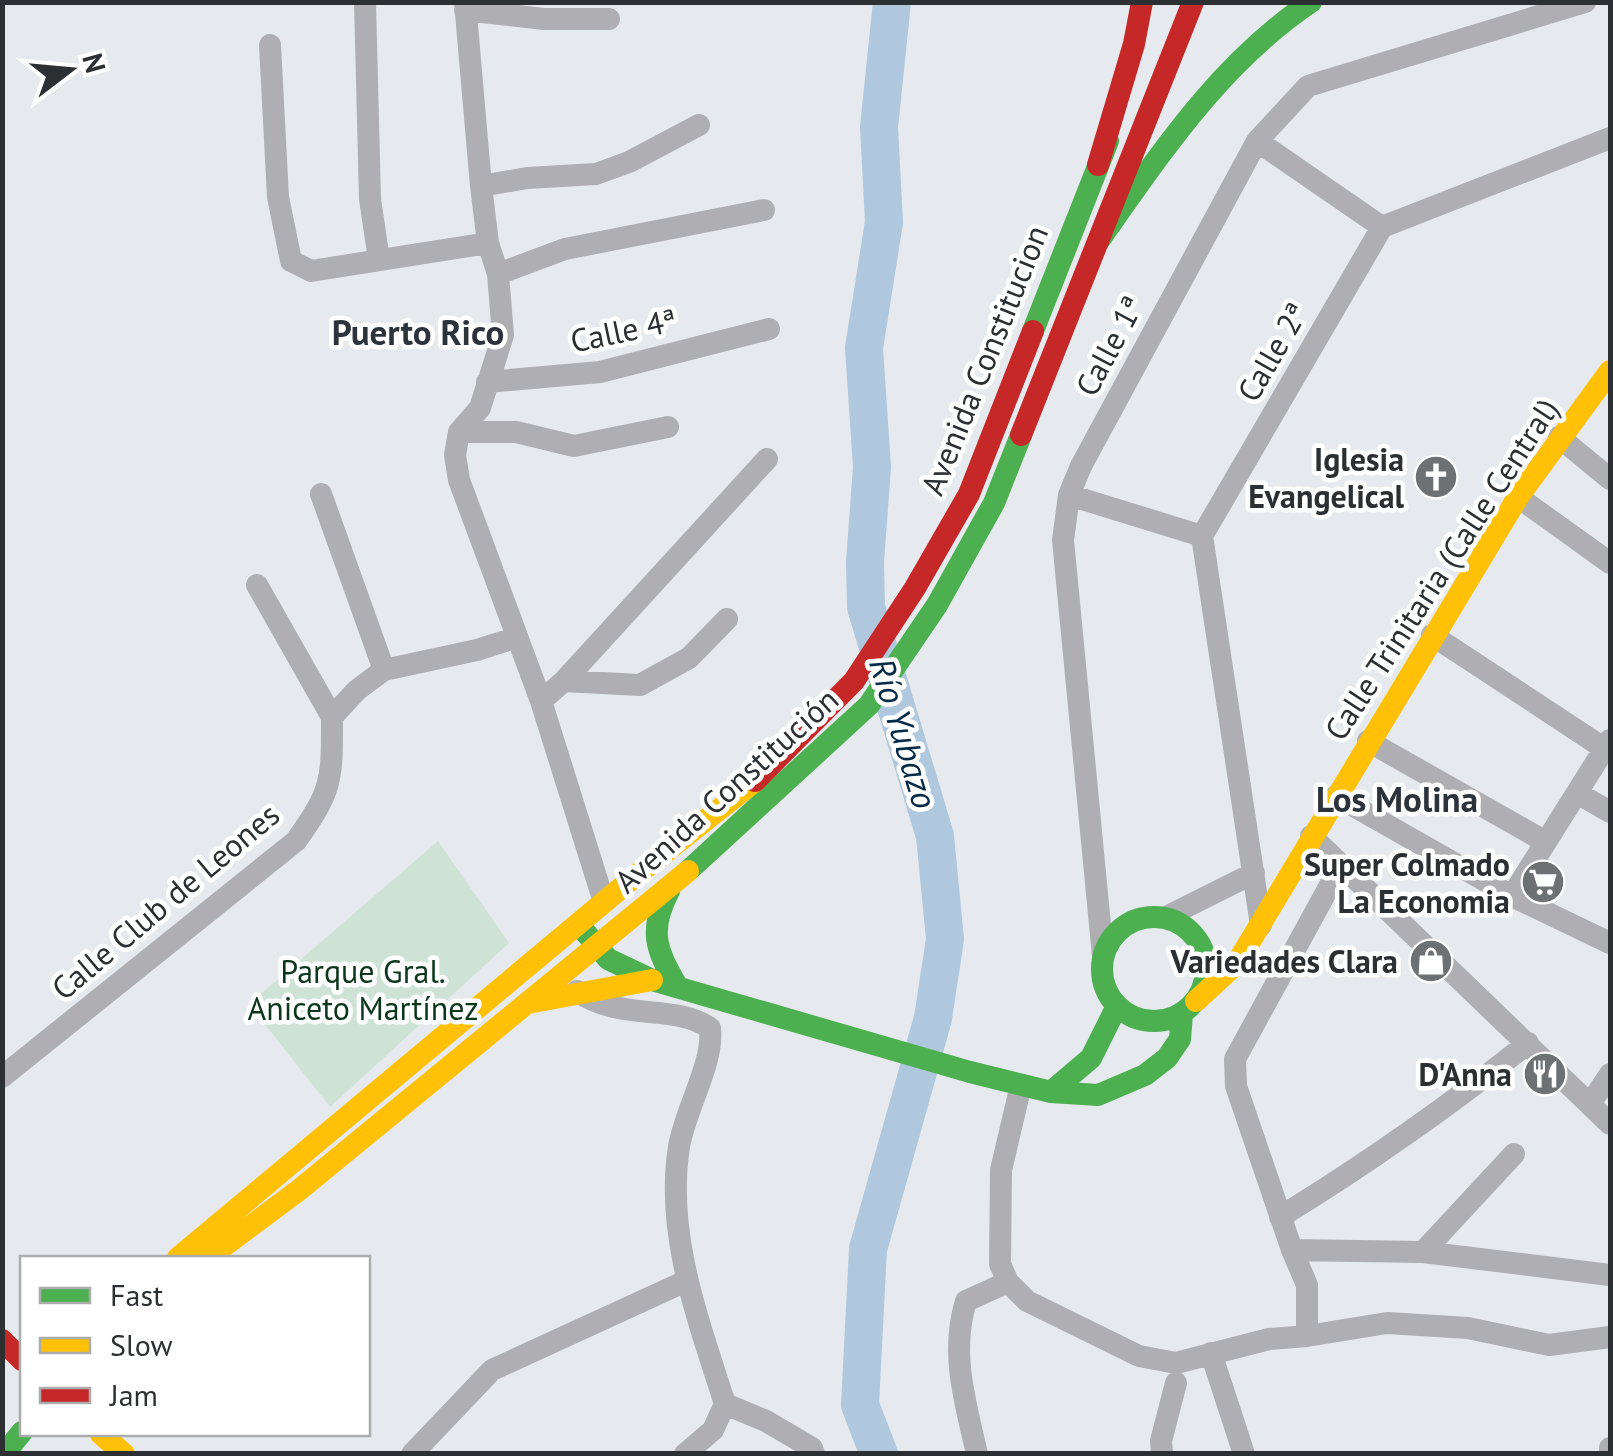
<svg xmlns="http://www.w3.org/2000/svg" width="1613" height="1456" viewBox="0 0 1613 1456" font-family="'PT Sans',sans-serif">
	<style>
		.green { fill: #cee3d6 }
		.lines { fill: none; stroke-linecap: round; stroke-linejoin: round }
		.river { stroke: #b0c8dd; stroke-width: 38 }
		.street { stroke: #afaeb3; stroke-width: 22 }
		.fast { stroke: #4caf50; stroke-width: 22 }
		.slow { stroke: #ffc107; stroke-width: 22 }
		.jam { stroke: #c62828; stroke-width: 22 }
		.labels { text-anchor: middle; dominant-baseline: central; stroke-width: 9; stroke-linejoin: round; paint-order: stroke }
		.street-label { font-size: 32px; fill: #2d3033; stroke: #fff }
		.poi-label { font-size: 32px; font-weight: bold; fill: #2d3033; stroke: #fff; text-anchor: end }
		.park-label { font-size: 32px; fill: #0a361b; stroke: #fff }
		.neighbourhood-label { font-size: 35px; font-weight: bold; fill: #2d333a; stroke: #fff }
		.water-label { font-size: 35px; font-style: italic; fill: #032b48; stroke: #fff }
	</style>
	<rect width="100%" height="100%" fill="#e6eaee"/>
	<path class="green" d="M 438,841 L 509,943 L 330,1107 L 249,1004 Z"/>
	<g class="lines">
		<path class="river" d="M 879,1454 L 860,1405 L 868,1249 L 933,1018 L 945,939 L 935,836 L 866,607 L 865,562 L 872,467 L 864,348 L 884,222 L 879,127 L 892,2"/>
		<path class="street" d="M 365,2 L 370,199 L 379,260
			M 465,2 L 481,186 L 488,243 L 498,274 L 503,335 L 480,408 L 459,432 L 455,455 L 459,480 L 541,701 L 604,902
			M 465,10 L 544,19 L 609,19
			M 270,45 L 278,197 L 291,261 L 311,271 L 488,243
			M 1257,141 L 1382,227
			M 481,186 L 527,178 L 596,174 L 629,162 L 699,125
			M 498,274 L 565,249 L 764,210
			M 487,382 L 600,372 L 769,329
			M 459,432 L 516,432 L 574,446 L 668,427
			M 1559,437 L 1610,479
			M 321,494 L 384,670
			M 1069,495 L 1202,536
			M 1518,497 L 1610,563
			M 257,585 L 332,717
			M 1432,635 L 1605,749
			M 564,681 L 640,685 L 689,658 L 727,619
			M 541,701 L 564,681 L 767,459
			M 1368,741 L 1546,842
			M 1577,793 L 1610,812
			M 1336,796 L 1512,896 L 1610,943
			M 1311,836 L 1610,1124
			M 1341,865 L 1235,1059 L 1236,1086 L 1292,1250 L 1423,1252 L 1610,1275
			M 1512,896 L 1610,740
			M 1166,917 L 1254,873
			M 1261,925 L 1202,536 L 1382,227 L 1610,138
			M 1103,956 L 1063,540 L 1069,495 L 1081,466 L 1257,141 L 1308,86 L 1585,2
			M 577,991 C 620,1022 674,1003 710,1028 C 714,1064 685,1109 679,1147 C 665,1234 699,1322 725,1404 L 713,1430 L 685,1454
			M 2,1077 L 296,841 C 333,789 332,780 332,717 L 357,690 L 384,670 L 477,650 L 515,638
			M 1021,1085 L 1001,1170 L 1000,1264 L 1008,1282 L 1027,1301 L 1139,1356 L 1176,1363 L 1269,1339 L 1307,1336 L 1307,1285 L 1292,1250
			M 1590,1104 L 1610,1074
			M 1280,1217 C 1366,1164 1449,1106 1528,1043
			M 1423,1252 L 1514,1154
			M 1307,1336 L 1387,1323 L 1468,1328 L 1549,1345 L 1610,1337
			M 1211,1353 L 1244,1454
			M 725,1404 L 766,1421 L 812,1448 L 814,1454
			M 412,1454 L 492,1370 L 686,1281
			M 977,1454 C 965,1401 950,1353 966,1301 L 1008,1282
			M 1162,1454 L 1161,1441 L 1176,1383
			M 1610,1454 L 1610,1448"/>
		<path class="fast" d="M 1098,242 C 1161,153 1219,64 1311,2
			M 1033,331 L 1108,141
			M 688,871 L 869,705 L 937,605 L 994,503 L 1021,435
			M 669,891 C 648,931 656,949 677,986
			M1102 969a52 52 0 1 1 104 0a52 52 0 1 1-104 0Z
			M 580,926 L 608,959 L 652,980 L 970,1072 L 1051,1092 L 1098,1095 L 1145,1075 L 1167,1058 L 1180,1039 L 1182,1014
			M 1051,1092 L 1091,1058 L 1117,1006
			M 4,1454 L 22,1432"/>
		<path class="slow" d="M 1196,1001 L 1237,963 L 1518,497 L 1610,371
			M 533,1002 L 652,980
			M 178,1258 L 639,873 L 755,781
			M 208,1258 L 299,1190 L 688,871
			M 101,1434 L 124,1454"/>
		<path class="jam" d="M 1098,165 L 1134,44 L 1142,2
			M 1021,435 L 1193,2
			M 755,781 L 854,681 L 915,588 L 969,494 L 1033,331
			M 2,1340 L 22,1360"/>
	</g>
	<defs>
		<g id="church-disc" transform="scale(2.25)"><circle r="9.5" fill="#6e7174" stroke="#fff"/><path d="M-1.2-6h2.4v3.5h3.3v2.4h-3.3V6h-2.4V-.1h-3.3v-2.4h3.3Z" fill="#fff"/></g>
		<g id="supermarket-disc" transform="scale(2.25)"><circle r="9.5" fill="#6e7174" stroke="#fff"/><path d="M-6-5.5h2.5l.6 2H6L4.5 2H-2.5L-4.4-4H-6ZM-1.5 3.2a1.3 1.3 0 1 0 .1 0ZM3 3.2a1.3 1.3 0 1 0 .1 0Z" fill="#fff"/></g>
		<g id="shop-disc" transform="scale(2.25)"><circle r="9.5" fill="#6e7174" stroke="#fff"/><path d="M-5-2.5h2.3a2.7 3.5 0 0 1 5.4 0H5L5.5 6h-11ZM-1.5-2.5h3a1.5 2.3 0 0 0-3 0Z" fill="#fff"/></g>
		<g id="restaurant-disc" transform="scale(2.25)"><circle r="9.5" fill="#6e7174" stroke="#fff"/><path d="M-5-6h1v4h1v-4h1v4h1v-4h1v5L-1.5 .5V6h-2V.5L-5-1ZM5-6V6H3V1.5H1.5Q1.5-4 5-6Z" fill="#fff"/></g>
	</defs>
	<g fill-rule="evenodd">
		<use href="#church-disc" x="1436" y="477"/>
		<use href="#supermarket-disc" x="1543" y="882"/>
		<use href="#shop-disc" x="1431" y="961"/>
		<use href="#restaurant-disc" x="1545" y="1074"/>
	</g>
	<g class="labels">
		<g class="street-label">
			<text transform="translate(623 330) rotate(-12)">Calle 4ª</text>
			<text transform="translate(1109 346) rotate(-62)">Calle 1ª</text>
			<text transform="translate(1272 352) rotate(-60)">Calle 2ª</text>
			<text transform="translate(984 360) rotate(-68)">Avenida Constitucion</text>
			<text transform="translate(1441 569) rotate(-57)">Calle Trinitaria (Calle Central)</text>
			<text transform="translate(726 790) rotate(-42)">Avenida Constitución</text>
			<text transform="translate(165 901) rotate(-40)">Calle Club de Leones</text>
		</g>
		<g class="poi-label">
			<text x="1404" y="459">Iglesia<tspan x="1404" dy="37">Evangelical</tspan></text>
			<text x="1510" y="864">Super Colmado<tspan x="1510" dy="37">La Economia</tspan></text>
			<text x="1398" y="961">Variedades Clara</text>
			<text x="1512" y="1074">D'Anna</text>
		</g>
		<g class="park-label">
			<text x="363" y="971">Parque Gral.<tspan x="363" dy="37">Aniceto Martínez</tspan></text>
		</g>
		<g class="neighbourhood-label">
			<text x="418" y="332">Puerto Rico</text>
			<text x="1397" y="799">Los Molina</text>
		</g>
		<g class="water-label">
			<text transform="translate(904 733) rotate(73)">Río Yubazo</text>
		</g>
	</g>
	<rect width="1613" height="1456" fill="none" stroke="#2d3033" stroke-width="10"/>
	<rect x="20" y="1256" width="350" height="180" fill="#ffffff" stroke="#abacad" stroke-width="2.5"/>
	<rect x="40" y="1288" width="50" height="15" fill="#4caf50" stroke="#abacad" stroke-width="2.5"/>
	<text x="110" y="1306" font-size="30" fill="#2d3033">Fast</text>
	<rect x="40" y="1338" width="50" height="15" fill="#ffc107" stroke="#abacad" stroke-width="2.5"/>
	<text x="110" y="1356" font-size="30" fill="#2d3033">Slow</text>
	<rect x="40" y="1388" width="50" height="15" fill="#c62828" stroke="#abacad" stroke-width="2.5"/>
	<text x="110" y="1406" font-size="30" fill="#2d3033">Jam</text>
	<g transform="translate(70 70) rotate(74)" stroke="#ffffff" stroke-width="8" paint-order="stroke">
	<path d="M0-8L18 38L0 25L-18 38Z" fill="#2d3033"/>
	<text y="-15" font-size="28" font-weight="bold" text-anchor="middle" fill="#2d3033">N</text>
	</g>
</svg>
